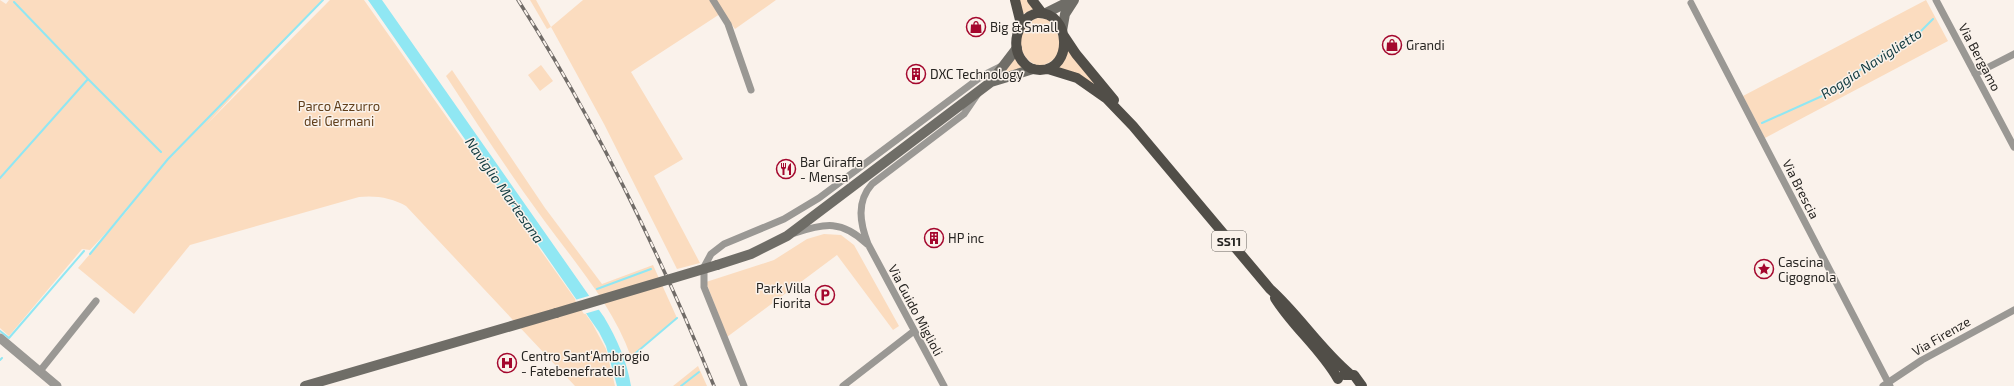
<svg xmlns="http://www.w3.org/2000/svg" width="2014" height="386" viewBox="0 0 2014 386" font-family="'Exo 2',sans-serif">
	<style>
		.green { fill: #fbdcbf }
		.water { fill: #90e7f3 }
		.pier { fill: #faf2eb }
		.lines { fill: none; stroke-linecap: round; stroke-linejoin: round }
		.stream { stroke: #90e7f3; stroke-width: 2 }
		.minor { stroke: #9a9894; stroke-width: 7 }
		.tertiary { stroke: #9a9894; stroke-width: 9 }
		.secondary { stroke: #6f6d67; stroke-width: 10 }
		.primary { stroke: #514e48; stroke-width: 10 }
		.rail-casing { stroke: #716c68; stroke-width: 3.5 }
		.rail { stroke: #faf2eb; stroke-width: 2; stroke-dasharray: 6; stroke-linecap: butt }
		.secondary-bridge { stroke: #6f6d67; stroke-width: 10 }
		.labels { text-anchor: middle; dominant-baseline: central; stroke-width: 3; stroke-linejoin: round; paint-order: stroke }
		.shield { fill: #faf2eb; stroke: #66625e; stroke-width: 1 }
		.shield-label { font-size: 12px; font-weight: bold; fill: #272522 }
		.poi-label { font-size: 13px; fill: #272522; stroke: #faf2eb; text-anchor: start }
		.street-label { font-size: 13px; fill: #272522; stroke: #faf2eb }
		.park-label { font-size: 13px; fill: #613f1b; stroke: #faf2eb }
		.water-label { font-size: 14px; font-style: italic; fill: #113b40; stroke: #faf2eb }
	</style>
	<rect width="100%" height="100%" fill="#faf2eb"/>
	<path class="green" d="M 0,0 L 6,4 L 9,0 L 322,0 L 206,125 L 330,0 L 364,0 L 592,323 L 606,349 L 615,386 L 575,386 L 406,206 C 393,198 375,195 359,197 L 190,245 L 134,314 L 78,268 L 132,205 L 90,250 L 82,249 L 9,336 L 0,328 Z
		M 530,0 L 536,0 L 551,27 L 583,0 L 776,0 L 735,29 L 723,12 L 631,72 L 683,159 L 654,176 L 700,263 L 677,269 L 604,124 L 551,27 L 547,29 Z
		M 1019,0 L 1028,0 L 1034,9 L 1023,14 Z
		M 1926,0 L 1948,41 L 1765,138 L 1743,96 Z
		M 1036,18 L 1049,19 C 1063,36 1067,60 1039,66 C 1023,61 1015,44 1024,28 C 1026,24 1032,21 1036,18 Z
		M 1067,48 L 1096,86 L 1057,68 Z
		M 1015,58 L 1024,68 L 1006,74 L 1004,73 Z
		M 541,65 L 553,81 L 540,91 L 528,75 Z
		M 452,70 L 545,208 L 602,284 L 653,265 L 677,318 L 631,357 C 612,303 571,258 538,212 C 506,168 476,122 446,76 Z
		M 824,234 L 841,235 L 854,245 L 899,326 L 893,330 L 837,255 L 727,337 L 706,282 L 774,260 L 807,239 Z
		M 698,366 L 707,386 L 673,386 Z"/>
	<path class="water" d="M 368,0 L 382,0 L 604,317 C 617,339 627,361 631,386 L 617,386 L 606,346 L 599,332 Z"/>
	<path class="pier" d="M 592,295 L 601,309 L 584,314 L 575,300 Z"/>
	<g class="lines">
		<path class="stream" d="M 14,2 L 88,79 L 161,152
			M 1762,123 L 1831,92 L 1881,54 L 1917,35 L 1933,19
			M 0,178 L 88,79
			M 90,254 L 168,159 L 323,0
			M 597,289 L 651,269
			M 0,331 L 9,338 L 84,251
			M 631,357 L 677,318
			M 0,360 L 2,358
			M 681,386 L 699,372"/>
		<path class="minor" d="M 713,0 L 728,24 L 751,90
			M 1936,0 L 2014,147
			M 1691,3 L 1890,386
			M 1975,74 L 2014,54
			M 795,233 C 825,223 842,220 867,244
			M 40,371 L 96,301
			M 744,386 L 704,287 L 704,267 L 711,254 L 724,244 L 784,219 L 819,198 L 982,76 L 1002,66
			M 843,386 L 914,331
			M 944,386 L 868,244 C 860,223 856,202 872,184 L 964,114 L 979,92
			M 1883,386 L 1922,360 L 2014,310"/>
		<path class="tertiary" d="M 0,338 L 57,386"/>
		<path class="secondary" d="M 1046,13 L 1072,0
			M 1062,31 L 1065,14 L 1074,0
			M 991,82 L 1017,48
			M 717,265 L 751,254 L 787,236 L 991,82 L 1033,69
			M 305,386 L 556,313"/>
		<path class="primary" d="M 1015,0 L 1021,24
			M 1032,0 L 1042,13
			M 1037,13 C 1071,11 1074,70 1040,70 C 1034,70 1028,68 1024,63 C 1009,48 1017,18 1037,13 Z
			M 1064,36 L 1076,54 L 1114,100
			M 1048,69 L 1077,78 L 1107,99 L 1133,126 L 1270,289 C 1299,315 1320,349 1350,374
			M 1275,298 C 1293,327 1321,349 1338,379
			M 1344,375 L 1354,375 L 1362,386"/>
		<g class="rail-casing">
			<path id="rail" d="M 518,0 C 596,122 659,252 714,386"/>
		</g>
		<use href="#rail" class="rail"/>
		<path class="secondary-bridge" d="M 556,313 L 717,265"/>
	</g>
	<defs>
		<g id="shop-ring" transform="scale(1)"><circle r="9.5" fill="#faf2eb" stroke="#a4072d" stroke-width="1.5"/><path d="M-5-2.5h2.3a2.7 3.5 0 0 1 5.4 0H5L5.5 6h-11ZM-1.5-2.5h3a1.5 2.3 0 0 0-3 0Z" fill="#a4072d"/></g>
		<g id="building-ring" transform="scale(1)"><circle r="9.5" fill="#faf2eb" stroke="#a4072d" stroke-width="1.5"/><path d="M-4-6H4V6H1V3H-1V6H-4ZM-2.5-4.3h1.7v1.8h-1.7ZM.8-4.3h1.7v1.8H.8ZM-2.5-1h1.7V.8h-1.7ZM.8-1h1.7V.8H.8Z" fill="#a4072d"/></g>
		<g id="restaurant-ring" transform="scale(1)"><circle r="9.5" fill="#faf2eb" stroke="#a4072d" stroke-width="1.5"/><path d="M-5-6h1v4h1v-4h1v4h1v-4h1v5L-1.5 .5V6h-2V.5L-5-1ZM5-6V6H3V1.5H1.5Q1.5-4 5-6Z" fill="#a4072d"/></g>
		<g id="sight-ring" transform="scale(1)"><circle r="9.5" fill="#faf2eb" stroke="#a4072d" stroke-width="1.5"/><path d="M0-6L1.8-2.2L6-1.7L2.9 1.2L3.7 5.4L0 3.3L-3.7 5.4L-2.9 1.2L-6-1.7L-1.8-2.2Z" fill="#a4072d"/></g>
		<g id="parking-ring" transform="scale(1)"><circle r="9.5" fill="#faf2eb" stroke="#a4072d" stroke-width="1.5"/><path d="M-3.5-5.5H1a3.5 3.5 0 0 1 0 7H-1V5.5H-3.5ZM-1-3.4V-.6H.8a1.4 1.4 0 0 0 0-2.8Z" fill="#a4072d"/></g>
		<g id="hospital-ring" transform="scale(1)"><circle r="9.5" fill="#faf2eb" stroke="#a4072d" stroke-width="1.5"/><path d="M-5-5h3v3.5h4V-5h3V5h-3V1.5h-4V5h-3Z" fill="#a4072d"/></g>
	</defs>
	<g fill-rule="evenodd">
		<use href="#shop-ring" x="976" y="27"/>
		<use href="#shop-ring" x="1392" y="45"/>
		<use href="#building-ring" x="916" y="74"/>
		<use href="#restaurant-ring" x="786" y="169"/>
		<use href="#building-ring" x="934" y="238"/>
		<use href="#sight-ring" x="1764" y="269"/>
		<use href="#parking-ring" x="825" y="295"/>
		<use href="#hospital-ring" x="507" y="363"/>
	</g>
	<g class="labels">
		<rect class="shield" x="1212" y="231" width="34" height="20" rx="3"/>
		<g class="shield-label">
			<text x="1229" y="241">SS11</text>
		</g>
		<g class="poi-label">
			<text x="990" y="27">Big &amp; Small</text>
			<text x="1406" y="45">Grandi</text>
			<text x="930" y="74">DXC Technology</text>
			<text x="800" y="162">Bar Giraffa<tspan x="800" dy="15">- Mensa</tspan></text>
			<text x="948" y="238">HP inc</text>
			<text x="1778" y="262">Cascina<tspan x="1778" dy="15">Cigognola</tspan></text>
			<text x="811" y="288" text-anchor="end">Park Villa<tspan x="811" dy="15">Fiorita</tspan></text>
			<text x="521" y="356">Centro Sant'Ambrogio<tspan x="521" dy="15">- Fatebenefratelli</tspan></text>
		</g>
		<g class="street-label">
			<text transform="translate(1980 57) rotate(62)">Via Bergamo</text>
			<text transform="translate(1801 189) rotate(63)">Via Brescia</text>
			<text transform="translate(916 310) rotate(62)">Via Guido Miglioli</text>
			<text transform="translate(1941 336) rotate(-30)">Via Firenze</text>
		</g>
		<g class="park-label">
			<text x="339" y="106">Parco Azzurro<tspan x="339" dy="15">dei Germani</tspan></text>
		</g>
		<g class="water-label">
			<text transform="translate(1871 63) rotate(-33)">Roggia Naviglietto</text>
			<text transform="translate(505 190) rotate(55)">Naviglio Martesana</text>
		</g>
	</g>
</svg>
